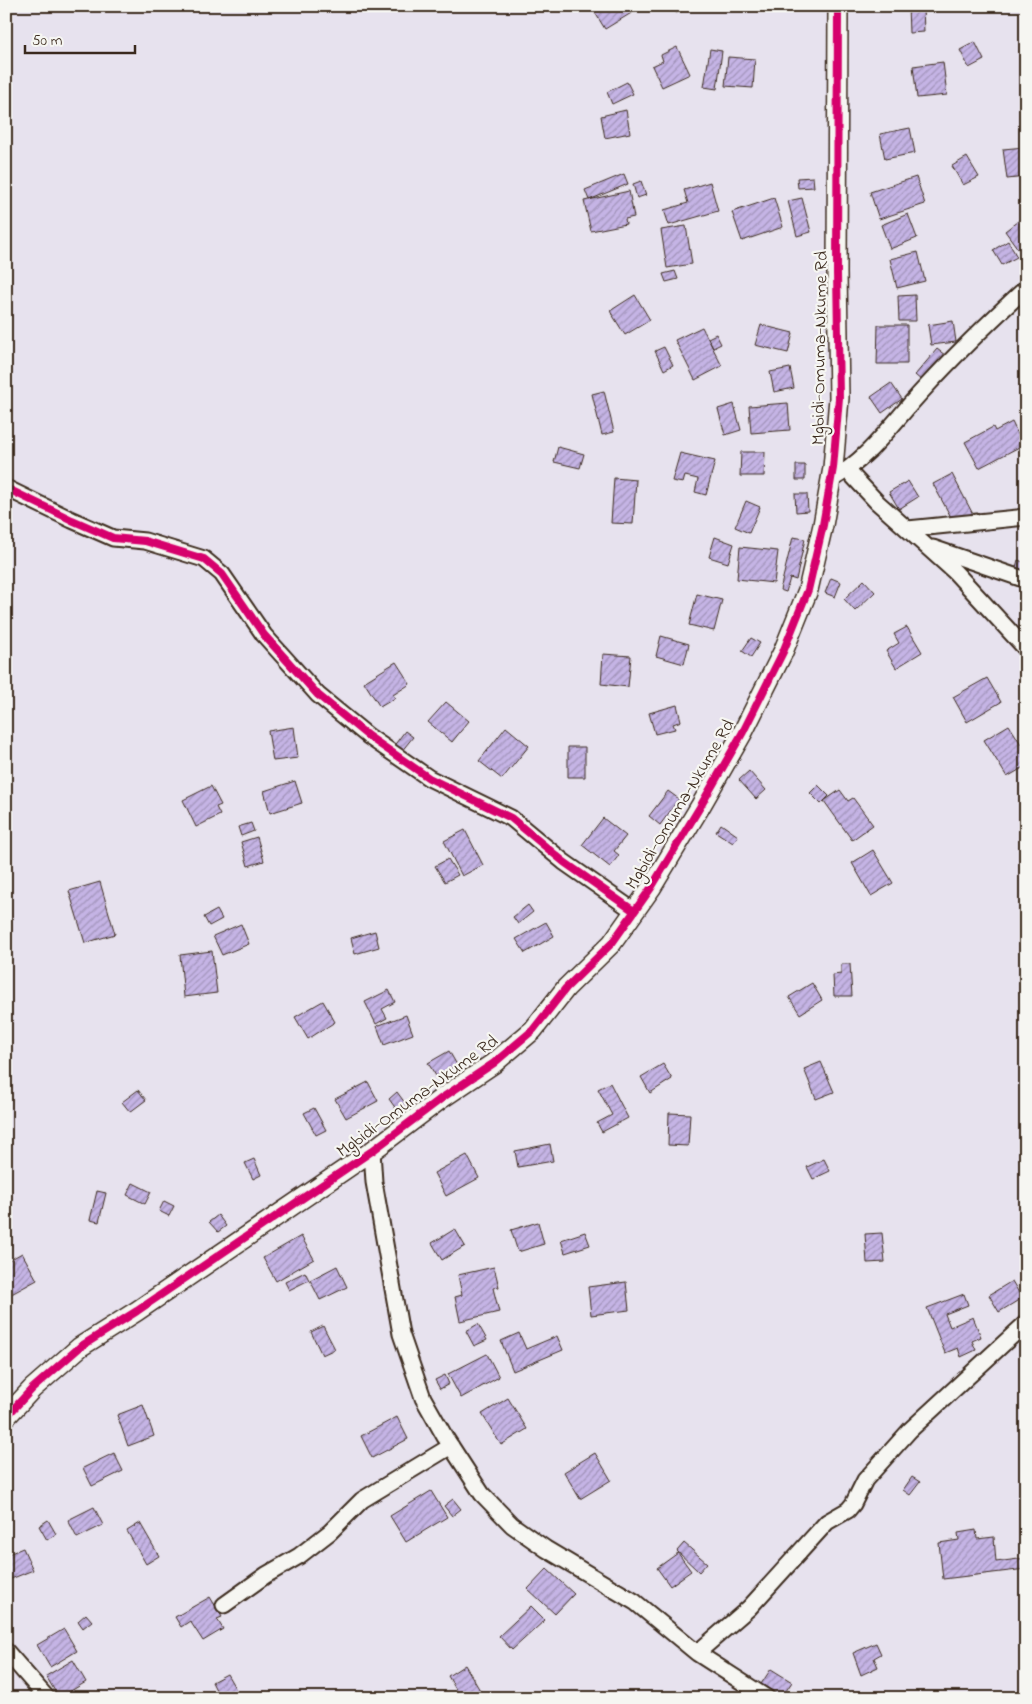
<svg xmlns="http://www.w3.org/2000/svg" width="1032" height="1704" viewBox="0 0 1032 1704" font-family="'Indie Flower',sans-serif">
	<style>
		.building { fill: url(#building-hatch); stroke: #3b2a1e }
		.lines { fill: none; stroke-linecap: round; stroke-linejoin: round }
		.minor-casing { stroke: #3b2a1e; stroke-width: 19 }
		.tertiary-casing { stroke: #3b2a1e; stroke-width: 22 }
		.minor { stroke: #f6f6f2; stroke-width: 15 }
		.tertiary { stroke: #f6f6f2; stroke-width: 19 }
		.cycleway-casing { stroke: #f6f6f2; stroke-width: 11 }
		.cycleway { stroke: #d6006c; stroke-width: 8 }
		.labels { text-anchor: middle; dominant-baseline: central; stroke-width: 4.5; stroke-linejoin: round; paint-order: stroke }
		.street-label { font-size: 18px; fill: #3b2a1e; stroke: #f6f6f2 }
	</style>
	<defs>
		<pattern id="building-hatch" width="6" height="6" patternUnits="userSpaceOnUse" patternTransform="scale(1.25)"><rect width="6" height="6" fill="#c5b4e5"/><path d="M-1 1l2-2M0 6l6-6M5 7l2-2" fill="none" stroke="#a193b9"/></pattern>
	</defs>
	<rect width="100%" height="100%" fill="#e7e2ee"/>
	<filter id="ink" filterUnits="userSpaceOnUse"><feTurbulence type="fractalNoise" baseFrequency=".02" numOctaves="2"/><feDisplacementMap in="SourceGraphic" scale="10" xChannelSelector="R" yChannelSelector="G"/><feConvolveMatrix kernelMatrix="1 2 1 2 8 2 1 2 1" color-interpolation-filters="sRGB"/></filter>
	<g filter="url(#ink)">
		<path class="building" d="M 591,6 L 638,6 L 632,10 L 633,12 L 605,29 Z
			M 674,6 L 699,6 L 676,13 Z
			M 774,6 L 805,6 L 804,10 Z
			M 908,6 L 923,6 L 924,32 L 909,33 Z
			M 975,42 L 984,60 L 969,68 L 960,50 Z
			M 677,47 L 690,74 L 662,87 L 652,66 L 663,61 L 661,55 Z
			M 710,49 L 722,51 L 717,89 L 704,87 Z
			M 728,57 L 755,59 L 753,88 L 725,86 Z
			M 943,62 L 947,95 L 917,98 L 913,66 Z
			M 627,82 L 633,94 L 612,104 L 607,92 Z
			M 626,110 L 630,133 L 605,138 L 601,116 Z
			M 910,128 L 915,153 L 885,159 L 880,134 Z
			M 1025,147 L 1026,177 L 1007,179 L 1003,149 Z
			M 967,157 L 979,177 L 963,185 L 952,166 Z
			M 624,174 L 628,184 L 589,200 L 585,190 Z
			M 813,177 L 814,187 L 798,188 L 797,178 Z
			M 916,177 L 925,204 L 879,219 L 870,192 Z
			M 641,181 L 646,195 L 637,198 L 633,184 Z
			M 710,182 L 718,211 L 669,225 L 664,210 L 688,203 L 684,190 Z
			M 629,191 L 634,217 L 625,219 L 626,224 L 591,231 L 584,201 Z
			M 774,198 L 783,227 L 742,241 L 732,212 Z
			M 802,198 L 811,232 L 797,236 L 788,201 Z
			M 908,214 L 917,238 L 890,249 L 881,225 Z
			M 1026,215 L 1026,250 L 1021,253 L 1005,231 Z
			M 686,226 L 692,264 L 667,268 L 661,230 Z
			M 1008,241 L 1017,257 L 1002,265 L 993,250 Z
			M 918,252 L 925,281 L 897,288 L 890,259 Z
			M 675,271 L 678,279 L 666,282 L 663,274 Z
			M 635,295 L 650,320 L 625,335 L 610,311 Z
			M 915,295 L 916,321 L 899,321 L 898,296 Z
			M 953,321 L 956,342 L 931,345 L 928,325 Z
			M 761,325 L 793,333 L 788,353 L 755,345 Z
			M 878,325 L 907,325 L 907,364 L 877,364 Z
			M 702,327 L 722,366 L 695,380 L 675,340 Z
			M 716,334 L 721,344 L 713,348 L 708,338 Z
			M 664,347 L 673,365 L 664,370 L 655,351 Z
			M 937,349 L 945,355 L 922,381 L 915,375 Z
			M 790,368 L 794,388 L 774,392 L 770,372 Z
			M 891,383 L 902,399 L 882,413 L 871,397 Z
			M 604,391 L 614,432 L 602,435 L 592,394 Z
			M 788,403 L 790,430 L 751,433 L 749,406 Z
			M 734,404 L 741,430 L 725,435 L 718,409 Z
			M 1012,422 L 1023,445 L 979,468 L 965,442 L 993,427 L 995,431 Z
			M 558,447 L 584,454 L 580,468 L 554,462 Z
			M 741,452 L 765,452 L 764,476 L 740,476 Z
			M 680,453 L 715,461 L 706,495 L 695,492 L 698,479 L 685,476 L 683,483 L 672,481 Z
			M 796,465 L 805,465 L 805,480 L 796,480 Z
			M 952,474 L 976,520 L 958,530 L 933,484 Z
			M 614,478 L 636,480 L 633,524 L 611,523 Z
			M 908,481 L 918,497 L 899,509 L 889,492 Z
			M 795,494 L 807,494 L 808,511 L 796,512 Z
			M 746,501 L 760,507 L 749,533 L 735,527 Z
			M 715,537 L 734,544 L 728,563 L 709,557 Z
			M 793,537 L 805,539 L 796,580 L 790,578 L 786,592 L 780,590 Z
			M 740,547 L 778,551 L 774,583 L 737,579 Z
			M 1018,560 L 1026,563 L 1026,582 L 1013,578 Z
			M 831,578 L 841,582 L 835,597 L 825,593 Z
			M 864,580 L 875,592 L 855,611 L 844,599 Z
			M 697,594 L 722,600 L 714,631 L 689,625 Z
			M 907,627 L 922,652 L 896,668 L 886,651 L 899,643 L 894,634 Z
			M 661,636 L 689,644 L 684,664 L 656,656 Z
			M 751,638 L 760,643 L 751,657 L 742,651 Z
			M 603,654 L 631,656 L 628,687 L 601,684 Z
			M 396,662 L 410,684 L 393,695 L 395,698 L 380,707 L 364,682 Z
			M 987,678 L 1001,702 L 967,722 L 953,697 Z
			M 446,702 L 469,721 L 452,742 L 428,722 Z
			M 677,705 L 681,721 L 673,724 L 675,729 L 655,734 L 649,713 Z
			M 1009,725 L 1026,752 L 1026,766 L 1007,777 L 984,740 Z
			M 294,727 L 298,758 L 273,761 L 268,731 Z
			M 506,727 L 529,746 L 502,779 L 479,761 Z
			M 405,731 L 413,737 L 401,752 L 393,747 Z
			M 568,747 L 585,747 L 585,777 L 568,777 Z
			M 749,771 L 766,790 L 756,799 L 739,780 Z
			M 295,781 L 302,803 L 270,813 L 264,791 Z
			M 818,785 L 829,796 L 821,804 L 810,793 Z
			M 211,786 L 221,805 L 216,807 L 220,815 L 196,827 L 183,800 Z
			M 840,790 L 848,801 L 853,798 L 873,825 L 852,840 L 824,801 Z
			M 668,791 L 679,799 L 660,825 L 649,816 Z
			M 603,818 L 626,836 L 614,851 L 619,855 L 610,867 L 582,845 Z
			M 251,823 L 254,831 L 241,836 L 238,827 Z
			M 721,824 L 738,836 L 733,843 L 716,832 Z
			M 465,830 L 483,865 L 462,876 L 444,841 Z
			M 257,837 L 264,861 L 248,866 L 241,842 Z
			M 873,850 L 893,883 L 871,896 L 852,863 Z
			M 448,859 L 458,875 L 445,882 L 435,866 Z
			M 100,882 L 115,934 L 85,943 L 69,891 Z
			M 528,905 L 533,912 L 518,924 L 513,917 Z
			M 217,910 L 222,919 L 209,926 L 204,917 Z
			M 546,922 L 554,936 L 525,953 L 516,939 Z
			M 241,924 L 249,944 L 222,955 L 213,936 Z
			M 375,931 L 379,947 L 355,954 L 351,938 Z
			M 212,951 L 217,993 L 184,997 L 180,955 Z
			M 841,964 L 850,964 L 852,996 L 834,996 L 833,975 L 841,974 Z
			M 812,983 L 822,1000 L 800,1014 L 789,997 Z
			M 389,990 L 395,1002 L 382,1009 L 387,1018 L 376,1024 L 365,1002 Z
			M 323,1001 L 335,1022 L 308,1039 L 295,1017 Z
			M 406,1015 L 413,1034 L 384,1045 L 377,1026 Z
			M 449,1051 L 457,1065 L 436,1076 L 428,1063 Z
			M 821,1062 L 834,1092 L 816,1099 L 804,1069 Z
			M 663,1064 L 672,1079 L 650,1093 L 641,1077 Z
			M 368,1082 L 378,1101 L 346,1118 L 335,1099 Z
			M 610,1083 L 628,1118 L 602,1132 L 597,1123 L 612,1115 L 598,1089 Z
			M 138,1090 L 146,1100 L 130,1112 L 122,1102 Z
			M 397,1092 L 408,1107 L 399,1113 L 389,1099 Z
			M 314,1108 L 326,1130 L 316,1135 L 304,1113 Z
			M 669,1113 L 690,1114 L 688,1146 L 668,1145 Z
			M 550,1144 L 553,1161 L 518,1167 L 515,1151 Z
			M 467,1155 L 479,1178 L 446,1196 L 434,1173 Z
			M 254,1159 L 261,1175 L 253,1179 L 245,1163 Z
			M 824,1159 L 830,1171 L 813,1179 L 807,1167 Z
			M 133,1183 L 151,1192 L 145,1204 L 127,1195 Z
			M 97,1191 L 106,1193 L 99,1222 L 90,1220 Z
			M 164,1201 L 174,1206 L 169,1216 L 159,1211 Z
			M 218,1215 L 226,1226 L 218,1232 L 209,1222 Z
			M 538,1222 L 544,1244 L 518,1252 L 511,1230 Z
			M 455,1229 L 465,1246 L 442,1260 L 432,1243 Z
			M 585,1232 L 590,1245 L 565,1253 L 561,1240 Z
			M 882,1233 L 885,1262 L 867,1263 L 865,1234 Z
			M 301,1236 L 314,1259 L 276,1281 L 263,1258 Z
			M 22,1253 L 37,1280 L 6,1297 L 6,1262 Z
			M 337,1266 L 347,1287 L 320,1300 L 310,1280 Z
			M 494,1267 L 499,1287 L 493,1288 L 499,1312 L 460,1321 L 455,1297 L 462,1295 L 458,1275 Z
			M 305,1272 L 309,1280 L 289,1290 L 285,1282 Z
			M 1012,1281 L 1022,1298 L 999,1312 L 989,1295 Z
			M 626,1282 L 629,1310 L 591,1315 L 588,1287 Z
			M 964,1294 L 968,1305 L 945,1314 L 950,1327 L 973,1317 L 981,1337 L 972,1341 L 976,1350 L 961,1357 L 958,1348 L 945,1353 L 927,1308 Z
			M 478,1324 L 487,1340 L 474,1346 L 466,1331 Z
			M 323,1326 L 335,1349 L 322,1355 L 311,1332 Z
			M 519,1333 L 526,1349 L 557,1336 L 563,1350 L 513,1371 L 501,1341 Z
			M 487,1354 L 499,1377 L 461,1398 L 448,1374 Z
			M 445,1375 L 449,1384 L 440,1389 L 435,1380 Z
			M 508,1398 L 527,1429 L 501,1445 L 482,1414 Z
			M 143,1405 L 154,1436 L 128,1446 L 117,1415 Z
			M 397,1417 L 408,1439 L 372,1458 L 361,1436 Z
			M 114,1453 L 123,1471 L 92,1486 L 83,1468 Z
			M 595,1453 L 611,1480 L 580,1499 L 564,1472 Z
			M 912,1477 L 920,1482 L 910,1495 L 903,1490 Z
			M 431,1491 L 447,1517 L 406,1542 L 390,1516 Z
			M 453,1499 L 461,1509 L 452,1516 L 444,1506 Z
			M 94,1507 L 103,1525 L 77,1538 L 68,1520 Z
			M 48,1520 L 56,1534 L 47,1540 L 39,1526 Z
			M 140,1523 L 159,1556 L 146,1564 L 127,1531 Z
			M 976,1530 L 977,1539 L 994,1537 L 996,1562 L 1026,1558 L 1026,1569 L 943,1579 L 939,1543 L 959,1540 L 958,1533 Z
			M 684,1543 L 707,1563 L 699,1572 L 677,1551 Z
			M 23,1548 L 33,1570 L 6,1581 L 6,1555 Z
			M 678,1553 L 691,1571 L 670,1586 L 657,1568 Z
			M 547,1569 L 574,1594 L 555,1614 L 528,1589 Z
			M 210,1597 L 222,1617 L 217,1619 L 223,1629 L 203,1641 L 190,1621 L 181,1627 L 175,1617 Z
			M 531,1606 L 545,1620 L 512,1650 L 499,1636 Z
			M 86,1614 L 92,1621 L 83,1628 L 78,1621 Z
			M 64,1629 L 77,1651 L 50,1667 L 37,1645 Z
			M 876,1643 L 881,1654 L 874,1658 L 878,1667 L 861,1675 L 853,1653 Z
			M 73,1660 L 86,1682 L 59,1698 L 46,1676 Z
			M 465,1665 L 481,1692 L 472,1698 L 461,1698 L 448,1676 Z
			M 771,1669 L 792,1682 L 782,1697 L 761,1684 Z
			M 227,1674 L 239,1695 L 234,1698 L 220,1698 L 212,1682 Z"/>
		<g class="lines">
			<g class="minor-casing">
				<path id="minor" d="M 848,471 L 877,502 L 955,572 L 1026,649
					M 831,480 C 870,458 893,422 923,390 C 956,354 990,321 1026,288
					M 6,488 L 72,520 L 113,538 L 145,541 L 204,559 L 222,574 L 264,635 L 318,695 L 368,736 L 429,778 L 511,818 L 564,862 L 634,911
					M 908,529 L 1026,517
					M 933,548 L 1026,580
					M 372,1151 L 374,1182 L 401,1334 L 423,1398 L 445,1437 L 482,1494 L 512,1525 L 546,1549 L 635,1602 L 697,1653 L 767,1698
					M 224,1605 L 266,1575 L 299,1556 L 330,1532 L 362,1500 L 451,1446
					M 6,1651 L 47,1698
					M 697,1653 L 749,1608 L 827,1522 L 848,1510 L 853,1504 L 865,1480 L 910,1430 L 1026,1323"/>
			</g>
			<g class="tertiary-casing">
				<path id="tertiary" d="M 6,1417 L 32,1389 L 80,1347 L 137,1311 L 372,1151 L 442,1098 L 494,1063 L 533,1030 L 566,988 L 612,943 L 651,888 L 700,807 L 743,732 L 783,652 L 808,590 L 823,525 L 833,468 L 839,398 L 837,273 L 838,6"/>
			</g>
			<use href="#minor" class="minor"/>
			<use href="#tertiary" class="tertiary"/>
			<g class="cycleway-casing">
				<path id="cycleway" d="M 6,488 L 72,520 L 113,538 L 145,541 L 204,559 L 222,574 L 264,635 L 318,695 L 368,736 L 429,778 L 511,818 L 564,862 L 634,911
					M 6,1417 L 32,1389 L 80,1347 L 137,1311 L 372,1151 L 442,1098 L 494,1063 L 533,1030 L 566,988 L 612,943 L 651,888 L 700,807 L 743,732 L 783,652 L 808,590 L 823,525 L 833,468 L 839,398 L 837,273 L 838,6"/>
			</g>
			<use href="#cycleway" class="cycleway"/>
		</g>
	</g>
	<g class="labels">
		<g class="street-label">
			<text transform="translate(821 348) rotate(-89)">Mgbidi-Omuma-Nkume Rd</text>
			<text transform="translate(681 805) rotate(-59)">Mgbidi-Omuma-Nkume Rd</text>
			<text transform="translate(418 1097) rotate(-36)">Mgbidi-Omuma-Nkume Rd</text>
		</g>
	</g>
	<rect width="1032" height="1704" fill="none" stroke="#f6f6f2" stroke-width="25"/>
	<rect x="12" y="12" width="1007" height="1679" fill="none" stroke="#3b2a1e" stroke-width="2" filter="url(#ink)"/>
	<path d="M25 45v8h110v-8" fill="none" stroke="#3b2a1e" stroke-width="2.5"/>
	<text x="32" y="45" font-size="15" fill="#3b2a1e" stroke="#f6f6f2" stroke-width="4" paint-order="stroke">50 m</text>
</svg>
